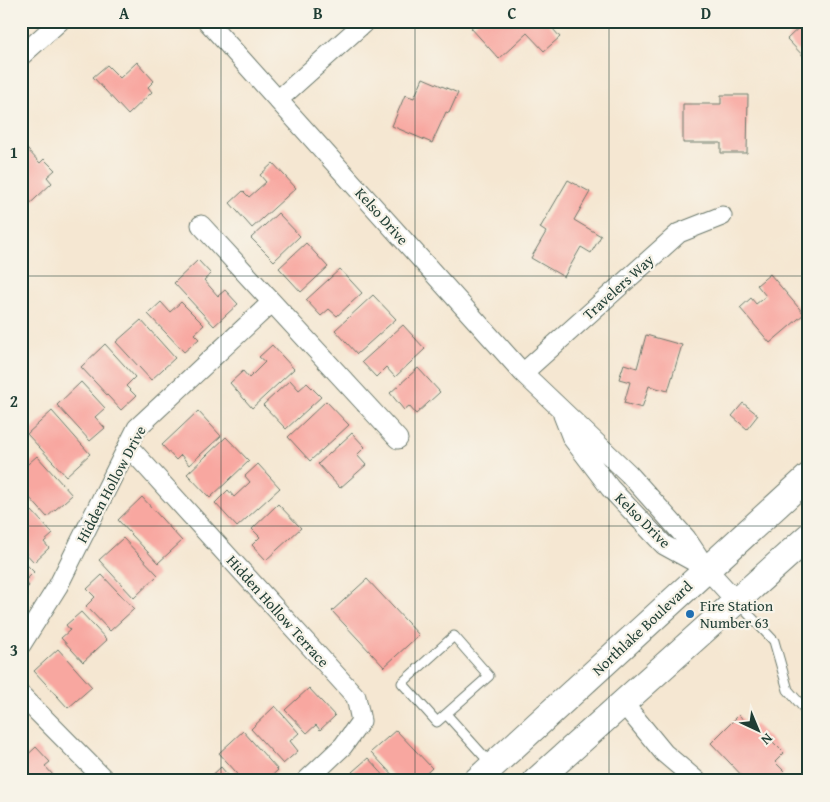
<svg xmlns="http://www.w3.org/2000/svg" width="830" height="802" viewBox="0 0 830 802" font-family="'Gentium Book Plus',serif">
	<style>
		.building { fill: #f8a7a0 }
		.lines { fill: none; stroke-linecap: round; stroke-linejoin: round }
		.service-casing { stroke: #6a786b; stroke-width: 11 }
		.minor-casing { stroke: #6a786b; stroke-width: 21 }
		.secondary-casing { stroke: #6a786b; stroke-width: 28 }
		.service { stroke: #fff; stroke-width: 9 }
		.minor { stroke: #fff; stroke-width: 19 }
		.secondary { stroke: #fff; stroke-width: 26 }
		.grid { fill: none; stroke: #1f3d34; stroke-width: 1; stroke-opacity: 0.55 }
		.poi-dot { fill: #1f6fb2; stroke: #f7f3e8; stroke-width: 2 }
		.labels { text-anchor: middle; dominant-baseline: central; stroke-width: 4.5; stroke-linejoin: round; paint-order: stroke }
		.street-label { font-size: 15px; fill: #1f3d34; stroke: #f7f3e8 }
		.poi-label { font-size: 15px; fill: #1f3d34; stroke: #f7f3e8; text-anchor: start }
		.neatline { fill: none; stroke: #1f3d34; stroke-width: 2 }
		.grid-label { font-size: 16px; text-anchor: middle; font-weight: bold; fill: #1f3d34 }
	</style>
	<rect width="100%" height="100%" fill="#f7f3e8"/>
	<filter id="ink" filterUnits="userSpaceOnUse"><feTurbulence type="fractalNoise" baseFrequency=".02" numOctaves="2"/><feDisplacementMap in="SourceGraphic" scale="10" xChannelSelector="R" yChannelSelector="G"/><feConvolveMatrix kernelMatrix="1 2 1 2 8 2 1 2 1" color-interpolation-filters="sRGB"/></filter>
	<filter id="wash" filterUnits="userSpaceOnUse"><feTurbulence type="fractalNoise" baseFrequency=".0096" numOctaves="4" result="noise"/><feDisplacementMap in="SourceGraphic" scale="20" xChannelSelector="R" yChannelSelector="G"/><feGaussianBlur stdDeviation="1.12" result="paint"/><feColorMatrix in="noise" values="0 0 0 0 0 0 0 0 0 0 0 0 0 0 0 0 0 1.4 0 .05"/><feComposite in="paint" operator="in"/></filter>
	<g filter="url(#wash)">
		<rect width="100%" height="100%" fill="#f5e7d2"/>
		<g id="blocks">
			<path class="building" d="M 478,21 L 546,21 L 560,37 L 544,51 L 527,33 L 499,59 L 471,28 Z
				M 806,21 L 809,21 L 809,62 L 787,39 Z
				M 137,62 L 154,81 L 148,87 L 152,92 L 128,115 L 93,77 L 107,65 L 120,78 Z
				M 423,78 L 458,93 L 449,113 L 446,112 L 432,143 L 392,126 L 405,95 L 414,98 Z
				M 721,95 L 748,95 L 747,153 L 721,153 L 721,143 L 683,143 L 683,104 L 721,104 Z
				M 27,149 L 40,163 L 44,159 L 55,170 L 47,177 L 52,183 L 21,212 L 21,154 Z
				M 273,163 L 296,188 L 252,228 L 230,203 L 243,191 L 249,197 L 266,182 L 260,175 Z
				M 568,180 L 590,192 L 574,220 L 601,236 L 591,253 L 581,247 L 564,277 L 531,258 L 546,232 L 540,228 Z
				M 278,213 L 300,236 L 274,261 L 251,238 Z
				M 306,243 L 328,267 L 301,292 L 279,268 Z
				M 198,260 L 211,274 L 204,280 L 218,296 L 225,290 L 238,304 L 214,326 L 174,283 Z
				M 340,269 L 362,293 L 337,316 L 329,309 L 321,316 L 306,300 Z
				M 770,274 L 804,314 L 770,343 L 740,308 L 751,298 L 756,304 L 766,296 L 757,285 Z
				M 373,295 L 396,319 L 357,354 L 335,330 Z
				M 161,302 L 170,312 L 181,302 L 204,325 L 194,334 L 199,339 L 184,352 L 148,314 Z
				M 141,320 L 175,358 L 151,380 L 116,342 Z
				M 403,325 L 425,349 L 395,377 L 386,367 L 376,377 L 362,362 Z
				M 646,335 L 682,345 L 668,391 L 649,386 L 642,408 L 624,403 L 630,382 L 619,379 L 624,364 L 637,368 Z
				M 105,344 L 135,377 L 126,386 L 136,396 L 121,410 L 81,367 Z
				M 272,345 L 294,369 L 252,408 L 230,383 L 243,371 L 249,378 L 265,362 L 259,357 Z
				M 418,368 L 440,392 L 416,414 L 409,406 L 404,410 L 390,393 Z
				M 290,380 L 299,390 L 307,383 L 321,397 L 286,429 L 263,405 Z
				M 81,382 L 105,408 L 95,417 L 105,428 L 90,441 L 57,405 Z
				M 326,401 L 349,425 L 310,461 L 288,437 Z
				M 743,403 L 758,415 L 747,429 L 732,416 Z
				M 52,411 L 90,454 L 66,476 L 27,434 Z
				M 198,411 L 221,436 L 189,465 L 181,455 L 176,460 L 162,445 Z
				M 352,433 L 365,447 L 357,455 L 366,465 L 340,488 L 318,464 Z
				M 226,437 L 249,461 L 210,498 L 187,474 Z
				M 37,456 L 72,495 L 47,517 L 21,488 L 21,470 Z
				M 258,464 L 280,488 L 237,527 L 215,503 L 228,490 L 234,497 L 250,482 L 245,476 Z
				M 142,497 L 182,541 L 158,563 L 118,520 Z
				M 278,504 L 301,528 L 266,560 L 252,545 L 260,537 L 252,529 Z
				M 32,511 L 53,534 L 44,542 L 49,548 L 34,562 L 21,548 L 21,521 Z
				M 123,538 L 158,575 L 134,598 L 99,560 Z
				M 21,559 L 34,572 L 25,581 L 29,586 L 21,594 Z
				M 102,575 L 134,609 L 110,631 L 86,606 L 95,597 L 87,589 Z
				M 367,579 L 419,635 L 384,667 L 332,611 Z
				M 81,612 L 107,640 L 83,662 L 61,638 L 70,630 L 66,625 Z
				M 58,649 L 92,687 L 68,708 L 34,671 Z
				M 309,688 L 335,716 L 320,730 L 316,725 L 307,733 L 285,710 Z
				M 275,706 L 299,733 L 290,741 L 298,751 L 283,764 L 251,729 Z
				M 739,715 L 751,728 L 755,724 L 784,753 L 775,762 L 785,772 L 777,781 L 747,781 L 711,743 Z
				M 396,730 L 432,768 L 418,781 L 398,781 L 371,752 Z
				M 243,731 L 278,770 L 266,781 L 244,781 L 219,753 Z
				M 36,747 L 50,762 L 45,766 L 53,775 L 47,781 L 21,781 L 21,761 Z
				M 368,758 L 389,781 L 354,781 L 357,778 L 352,772 Z
				M 221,767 L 233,781 L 206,781 Z"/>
		</g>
	</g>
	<g filter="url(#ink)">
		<use href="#blocks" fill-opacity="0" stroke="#6a786b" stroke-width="1"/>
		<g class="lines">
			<g class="service-casing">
				<path id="service" d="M 738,603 L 774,641 L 788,690 L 809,714
					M 454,636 L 489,676 L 437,722 L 402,683 Z
					M 446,714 L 491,764"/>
			</g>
			<g class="minor-casing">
				<path id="minor" d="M 207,21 L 523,373 L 629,474 L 686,538 L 706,568 L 737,602
					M 21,56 L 60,21
					M 278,100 L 366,21
					M 201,225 L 398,439
					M 523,373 L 679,233 L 722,216
					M 563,415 L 572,438 L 610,488 L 664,545 L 704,567
					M 128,446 L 356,697 L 361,721 L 343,746 L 306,781
					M 21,645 L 58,586 L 137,428 L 271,303
					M 21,695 L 106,781
					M 623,703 L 664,753 L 697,781"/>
			</g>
			<g class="secondary-casing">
				<path id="secondary" d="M 476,781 L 809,476
					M 536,781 L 809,536"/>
			</g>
			<use href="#service" class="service"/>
			<use href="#minor" class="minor"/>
			<use href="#secondary" class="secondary"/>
		</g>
	</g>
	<path class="grid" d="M 221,21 L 221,781M 415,21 L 415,781M 609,21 L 609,781M 21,276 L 809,276M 21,526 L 809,526"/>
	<circle class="poi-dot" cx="690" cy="614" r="5"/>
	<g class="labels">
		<g class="street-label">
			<text transform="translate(382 216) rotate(48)">Kelso Drive</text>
			<text transform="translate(618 287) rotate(-42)">Travelers Way</text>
			<text transform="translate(111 484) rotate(-62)">Hidden Hollow Drive</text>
			<text transform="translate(643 520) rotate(45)">Kelso Drive</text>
			<text transform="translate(278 611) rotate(48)">Hidden Hollow Terrace</text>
			<text transform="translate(642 628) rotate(-43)">Northlake Boulevard</text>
		</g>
		<g class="poi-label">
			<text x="700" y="605">Fire Station<tspan x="700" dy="17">Number 63</tspan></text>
		</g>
	</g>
	<rect width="830" height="802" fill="none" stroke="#f7f3e8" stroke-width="55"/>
	<g transform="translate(758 730) rotate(136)" stroke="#f7f3e8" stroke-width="4" paint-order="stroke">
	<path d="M0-4L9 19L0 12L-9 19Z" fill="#1f3d34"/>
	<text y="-8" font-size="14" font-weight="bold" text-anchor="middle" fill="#1f3d34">N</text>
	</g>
	<rect x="28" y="28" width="774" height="746" class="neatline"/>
	<g class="grid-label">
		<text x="124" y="19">A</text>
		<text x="318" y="19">B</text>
		<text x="512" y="19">C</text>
		<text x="706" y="19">D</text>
		<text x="14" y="158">1</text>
		<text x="14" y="407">2</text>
		<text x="14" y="656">3</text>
	</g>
</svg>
